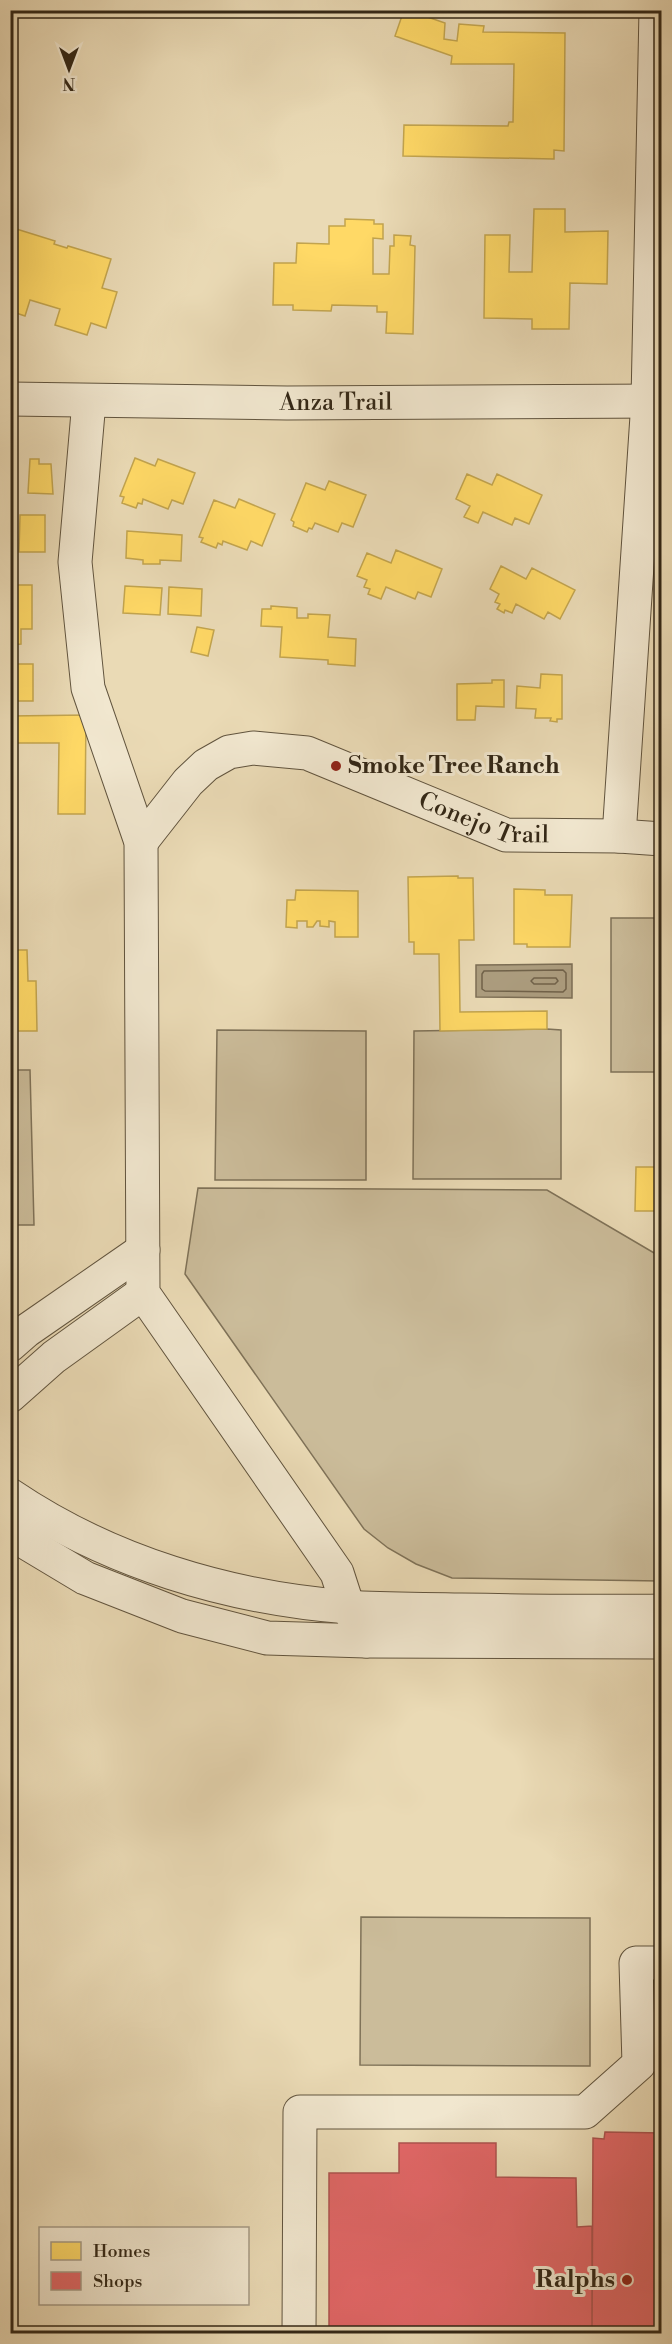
<svg xmlns="http://www.w3.org/2000/svg" width="672" height="2344" viewBox="0 0 672 2344" font-family="'Libre Bodoni',serif">
	<style>
		.green { fill: #cbbc9a; stroke: #7f7258; stroke-width: 1.5 }
		.water { fill: #ac9d7f; stroke: #7c6e55; stroke-width: 1.5 }
		.homes { fill: #ffd966; stroke: #c2a44e; stroke-width: 1.5 }
		.shops { fill: #e06666; stroke: #ac534e; stroke-width: 1.5 }
		.lines { fill: none; stroke-linecap: round; stroke-linejoin: round }
		.shore { stroke: #70624a; stroke-width: 1.5 }
		.minor-casing { stroke: #61543e; stroke-width: 35 }
		.minor { stroke: #f1e7cf; stroke-width: 33 }
		.poi-dot { fill: #8f2418; stroke: #f1e7cf; stroke-width: 2 }
		.labels { text-anchor: middle; dominant-baseline: central; stroke-width: 6; stroke-linejoin: round; paint-order: stroke }
		.street-label { font-size: 24px; fill: #332716; stroke: #f1e7cf }
		.poi-label { font-size: 24px; font-weight: bold; fill: #332716; stroke: #f1e7cf; text-anchor: start }
	</style>
	<rect width="100%" height="100%" fill="#eadab5"/>
	<filter id="stains"><feTurbulence type="fractalNoise" baseFrequency=".00333" numOctaves="4"/><feColorMatrix values="0 0 0 0 .2 0 0 0 0 .09 0 0 0 0 .02 0 0 0 .5 -.17"/></filter>
	<radialGradient id="worn" r=".72"><stop offset=".6" stop-color="#630" stop-opacity="0"/><stop offset="1" stop-color="#630" stop-opacity=".3"/></radialGradient>
	<path class="green" d="M 611,918 L 661,918 L 661,1072 L 611,1072 Z
		M 547,1029 L 561,1030 L 561,1179 L 413,1179 L 414,1031 Z
		M 217,1030 L 366,1031 L 366,1180 L 215,1180 Z
		M 10,1070 L 30,1070 L 34,1225 L 11,1225 Z
		M 198,1188 L 547,1190 L 661,1257 L 661,1581 L 452,1578 L 416,1564 L 388,1548 L 364,1529 L 185,1274 Z
		M 361,1917 L 590,1918 L 590,2066 L 360,2065 Z"/>
	<path class="water" d="M 572,964 L 572,998 L 476,997 L 476,965 Z"/>
	<path class="homes" d="M 404,10 L 421,10 L 419,14 L 445,23 L 444,39 L 457,41 L 459,24 L 484,26 L 483,32 L 565,33 L 564,151 L 554,150 L 554,159 L 403,156 L 404,125 L 508,126 L 509,122 L 513,122 L 514,64 L 451,64 L 452,56 L 395,36 Z
		M 534,209 L 565,209 L 565,232 L 608,231 L 607,284 L 570,283 L 569,329 L 532,329 L 532,319 L 484,318 L 485,235 L 510,235 L 509,272 L 532,272 Z
		M 345,219 L 374,220 L 374,224 L 383,224 L 383,239 L 373,238 L 373,274 L 389,274 L 390,246 L 394,246 L 394,235 L 411,236 L 410,245 L 415,246 L 413,334 L 386,333 L 387,312 L 377,312 L 377,306 L 332,305 L 331,311 L 293,310 L 293,305 L 273,305 L 274,263 L 296,263 L 297,243 L 329,244 L 329,226 L 345,226 Z
		M 10,227 L 55,241 L 54,244 L 67,248 L 68,246 L 111,259 L 102,288 L 117,292 L 106,328 L 91,323 L 87,335 L 55,325 L 60,309 L 30,300 L 25,316 L 10,311 Z
		M 135,458 L 155,466 L 158,459 L 195,473 L 183,504 L 172,500 L 168,509 L 143,499 L 142,504 L 138,503 L 136,508 L 122,503 L 124,497 L 120,496 Z
		M 30,459 L 39,459 L 39,464 L 51,464 L 53,494 L 28,493 Z
		M 467,474 L 492,485 L 497,474 L 542,495 L 529,524 L 515,518 L 512,525 L 483,512 L 478,523 L 464,517 L 470,506 L 456,499 Z
		M 329,481 L 366,495 L 353,527 L 342,523 L 338,532 L 315,523 L 312,529 L 309,528 L 307,532 L 293,526 L 294,522 L 291,520 L 306,483 L 325,490 Z
		M 239,499 L 275,514 L 262,546 L 251,541 L 247,550 L 223,541 L 222,545 L 218,543 L 216,548 L 201,542 L 203,538 L 199,537 L 214,500 L 235,508 Z
		M 20,515 L 45,515 L 45,552 L 19,552 Z
		M 127,531 L 182,535 L 181,561 L 160,560 L 160,564 L 143,564 L 143,560 L 126,558 Z
		M 396,550 L 442,569 L 431,597 L 418,592 L 415,599 L 386,587 L 381,599 L 368,594 L 370,589 L 364,587 L 367,580 L 357,576 L 367,553 L 391,563 Z
		M 501,566 L 526,579 L 532,568 L 575,590 L 560,619 L 548,612 L 544,619 L 516,604 L 512,613 L 505,610 L 504,613 L 497,609 L 500,604 L 495,602 L 499,594 L 490,589 Z
		M 10,585 L 32,585 L 32,629 L 21,629 L 21,644 L 10,645 Z
		M 125,586 L 162,588 L 160,615 L 123,613 Z
		M 169,587 L 202,589 L 201,616 L 168,614 Z
		M 271,606 L 297,608 L 297,618 L 308,618 L 308,614 L 330,615 L 328,637 L 356,639 L 355,666 L 328,664 L 328,660 L 280,657 L 282,627 L 261,626 L 262,609 L 271,609 Z
		M 197,627 L 214,630 L 208,656 L 191,652 Z
		M 10,664 L 33,664 L 33,701 L 10,701 Z
		M 541,674 L 562,675 L 562,719 L 557,719 L 557,722 L 550,721 L 551,718 L 535,718 L 536,709 L 516,708 L 517,686 L 540,688 Z
		M 492,680 L 504,680 L 504,707 L 476,706 L 475,720 L 457,720 L 457,684 L 492,683 Z
		M 86,715 L 85,814 L 58,814 L 59,743 L 10,743 L 10,716 Z
		M 458,876 L 458,878 L 473,878 L 474,940 L 459,940 L 460,1012 L 547,1011 L 547,1029 L 440,1031 L 439,954 L 414,954 L 414,942 L 409,942 L 408,877 Z
		M 514,889 L 545,890 L 545,895 L 572,895 L 570,947 L 527,947 L 527,944 L 514,944 Z
		M 296,890 L 358,891 L 358,937 L 335,937 L 335,922 L 329,921 L 329,927 L 320,926 L 320,921 L 317,921 L 313,927 L 307,927 L 307,921 L 297,921 L 297,928 L 286,927 L 287,900 L 295,900 Z
		M 16,939 L 16,950 L 27,950 L 28,981 L 36,981 L 37,1031 L 10,1031 L 10,940 Z
		M 636,1167 L 662,1167 L 661,1211 L 635,1211 Z"/>
	<path class="shops" d="M 605,2132 L 662,2133 L 662,2334 L 592,2334 L 593,2138 L 604,2139 Z
		M 399,2143 L 496,2143 L 496,2177 L 576,2178 L 577,2227 L 592,2226 L 592,2334 L 329,2334 L 329,2173 L 399,2173 Z"/>
	<g class="lines">
		<path class="shore" d="M 563,970 L 566,973 L 566,989 L 563,992 L 485,991 L 482,989 L 482,974 L 484,971 Z
			M 534,978 L 556,978 L 558,981 L 555,984 L 534,984 L 531,981 Z"/>
		<g class="minor-casing">
			<g id="minor">
				<path id="s1" d="M 10,399 L 287,403 L 662,401"/>
				<path d="M 89,401 L 75,562 L 88,688 L 141,842 L 143,1293 L 337,1573 L 348,1607 L 366,1641"/>
				<path d="M 619,836 L 648,401 L 656,10"/>
				<path id="s2" d="M 141,842 L 188,782 L 206,765 L 229,752 L 253,748 L 307,753 L 506,835 L 619,836 L 662,839"/>
				<path d="M 10,1345 L 26,1331 L 143,1250"/>
				<path d="M 10,1396 L 54,1357 L 143,1293"/>
				<path d="M 10,1495 C 109,1562 229,1598 348,1607 C 385,1610 424,1609 461,1610 C 528,1611 595,1612 662,1611"/>
				<path d="M 10,1533 L 85,1578 L 182,1616 L 267,1638 L 366,1641 L 662,1642"/>
				<path d="M 299,2334 L 300,2112 L 585,2112 L 639,2064 L 636,1963 L 662,1963"/>
			</g>
		</g>
		<use href="#minor" class="minor"/>
	</g>
	<g class="poi-dot">
		<circle cx="336" cy="766" r="6"/>
		<circle cx="627" cy="2280" r="6"/>
	</g>
	<g class="labels">
		<g class="street-label">
			<text stroke="none"><textPath href="#s1" startOffset="326">Anza Trail</textPath></text>
			<text stroke="none"><textPath href="#s2" startOffset="396">Conejo Trail</textPath></text>
		</g>
		<g class="poi-label">
			<text x="348" y="766">Smoke Tree Ranch</text>
			<text x="615" y="2280" text-anchor="end">Ralphs</text>
		</g>
	</g>
	<rect width="672" height="2344" fill="none" stroke="#eadab5" stroke-width="36"/>
	<rect x="12" y="12" width="648" height="2320" fill="none" stroke="#332716" stroke-width="3"/>
	<rect x="18" y="18" width="636" height="2308" fill="none" stroke="#332716" stroke-width="1.5"/>
	<rect x="39" y="2227" width="210" height="78" fill="#f1e7cf" stroke="#a59a85" stroke-width="1.5"/>
	<rect x="51" y="2242" width="30" height="18" fill="#ffd966" stroke="#a59a85" stroke-width="1.5"/>
	<text x="93" y="2257" font-size="18" fill="#332716">Homes</text>
	<rect x="51" y="2272" width="30" height="18" fill="#e06666" stroke="#a59a85" stroke-width="1.5"/>
	<text x="93" y="2287" font-size="18" fill="#332716">Shops</text>
	<g transform="translate(69 69) rotate(180)" stroke="#f1e7cf" stroke-width="4.5" paint-order="stroke">
	<path d="M0-4.5L10 22L0 15L-10 22Z" fill="#332716"/>
	<text y="-9" font-size="16" font-weight="bold" text-anchor="middle" fill="#332716">N</text>
	</g>
	<rect width="100%" height="100%" filter="url(#stains)"/>
	<rect width="100%" height="100%" fill="url(#worn)"/>
</svg>
